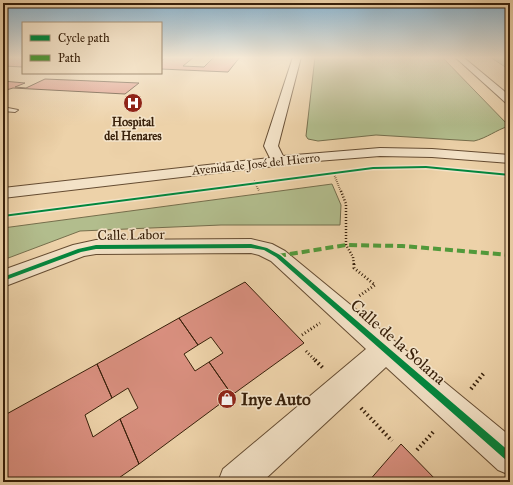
<svg xmlns="http://www.w3.org/2000/svg" width="513" height="485" viewBox="0 0 513 485" font-family="'IM FELL Great Primer',serif">
	<style>
		.green { fill: #b2bd8d; stroke: #756e4c }
		.building { fill: #da9080; stroke: #38200a }
		.lines { fill: none; stroke-linecap: round; stroke-linejoin: round }
		.lane-casing { stroke: #654c32; stroke-width: 2 }
		.street-casing { stroke: #654c32; stroke-width: 2 }
		.path-far3 { stroke: #38200a; stroke-width: 2; stroke-dasharray: 0.5 1.5; stroke-linecap: butt }
		.path-far2 { stroke: #38200a; stroke-width: 2.5; stroke-dasharray: 1 2; stroke-linecap: butt }
		.path-far1 { stroke: #38200a; stroke-width: 3; stroke-dasharray: 1 2.5; stroke-linecap: butt }
		.path { stroke: #38200a; stroke-width: 4; stroke-dasharray: 1.5 3; stroke-linecap: butt }
		.lane { fill: #f3e2c7; fill-rule: evenodd }
		.street { fill: #f3e2c7; fill-rule: evenodd }
		.quiet { stroke: #529a3b; stroke-width: 4; stroke-dasharray: 8 4; stroke-linecap: butt }
		.cycleway-casing { stroke: #f3e2c7; stroke-width: 3 }
		.cycleway { fill: #00873e; fill-rule: evenodd }
		.labels { text-anchor: middle; dominant-baseline: central; stroke-width: 3.5; stroke-linejoin: round; paint-order: stroke }
		.far-poi-label { font-size: 12px; font-weight: bold; fill: #38200a; stroke: #f3e2c7 }
		.far-street-label { font-size: 12px; fill: #38200a; stroke: #f3e2c7 }
		.street-label { font-size: 14px; fill: #38200a; stroke: #f3e2c7 }
		.near-street-label { font-size: 17px; fill: #38200a; stroke: #f3e2c7 }
		.near-poi-label { font-size: 17px; font-weight: bold; fill: #38200a; stroke: #f3e2c7; text-anchor: start }
	</style>
	<rect width="100%" height="100%" fill="#edd2a9"/>
	<filter id="stains"><feTurbulence type="fractalNoise" baseFrequency=".005" numOctaves="4"/><feColorMatrix values="0 0 0 0 .2 0 0 0 0 .09 0 0 0 0 .02 0 0 0 .5 -.17"/></filter>
	<radialGradient id="worn" r=".72"><stop offset=".6" stop-color="#630" stop-opacity="0"/><stop offset="1" stop-color="#630" stop-opacity=".3"/></radialGradient>
	<path class="green" d="M 315,57 L 442,57 L 509,126 C 496,130 487,138 474,141 L 376,135 L 318,141 L 308,139 L 306,136 Z
		M 490,57 L 510,57 L 510,70 Z
		M 332,184 L 341,205 L 340,225 L 221,225 L 80,231 L 3,260 L 3,228 Z"/>
	<path class="building" d="M 3,57 L 23,57 L 23,67 L 3,66 Z
		M 167,57 L 194,57 L 183,66 L 204,67 L 214,57 L 240,57 L 228,72 L 161,69 L 161,61 Z
		M 45,79 L 139,83 L 125,94 L 13,88 L 3,91 L 3,81 L 25,83 L 15,87 L 26,88 Z
		M 245,282 L 304,343 L 232,395 L 209,362 L 223,353 L 211,337 L 198,345 L 179,318 Z
		M 179,318 L 198,345 L 184,354 L 195,371 L 209,362 L 232,395 L 139,464 L 120,419 L 138,408 L 128,388 L 112,398 L 97,364 Z
		M 97,364 L 112,398 L 85,415 L 93,437 L 120,419 L 139,464 L 113,482 L 3,482 L 3,416 Z
		M 401,444 L 438,482 L 368,482 Z"/>
	<g class="lines">
		<g class="lane-casing">
			<path id="lane" d="M 3,107 L 18,110 L 15,112 L 3,111 Z"/>
		</g>
		<g class="street-casing">
			<path id="street" d="M 293,57 L 301,57 L 278,146 L 283,156 L 380,148 L 432,149 L 510,155 L 510,163 L 432,157 L 380,156 L 317,161 L 3,198 L 3,188 L 270,158 L 264,146 Z
				M 455,57 L 463,57 L 510,96 L 510,104 L 506,103 Z
				M 251,239 L 272,244 L 285,251 L 510,436 L 510,475 L 498,470 L 386,367 L 262,482 L 218,482 L 223,469 L 366,349 L 271,261 L 259,255 L 251,253 L 96,254 L 84,256 L 3,287 L 3,270 L 73,245 L 96,240 Z"/>
		</g>
		<path class="path-far3" d="M 334,174 L 341,192
			M 254,181 L 259,191"/>
		<path class="path-far2" d="M 341,191 L 346,204 L 346,245 L 353,257 L 354,265"/>
		<path class="path-far1" d="M 354,264 L 354,268 L 375,285 L 359,296
			M 302,335 L 320,323
			M 306,351 L 316,361"/>
		<path class="path" d="M 315,360 L 323,368
			M 471,389 L 484,373
			M 361,408 L 392,441
			M 417,450 L 435,430"/>
		<use href="#lane" class="lane"/>
		<use href="#street" class="street"/>
		<path class="quiet" d="M 278,256 L 346,245 L 402,246 L 510,255"/>
		<g class="cycleway-casing">
			<path id="cycleway" d="M 426,166 L 510,174 L 510,176 L 426,168 L 373,169 L 3,217 L 3,215 L 373,167 Z
				M 251,244 L 267,248 L 280,255 L 510,452 L 510,462 L 507,461 L 276,257 L 264,250 L 251,248 L 96,249 L 81,252 L 3,281 L 3,277 L 78,249 L 96,245 Z"/>
		</g>
		<use href="#cycleway" class="cycleway"/>
	</g>
	<linearGradient id="sky" x2="0" y2="1"><stop stop-color="#89b5d2"/><stop offset="0.46" stop-color="#f7ebd8"/><stop offset="1" stop-color="#f7ebd8" stop-opacity="0"/></linearGradient>
	<rect width="513" height="125" fill="url(#sky)"/>
	<defs>
		<g id="hospital-disc" transform="scale(1)"><circle r="9.5" fill="#8f2418" stroke="#f3e2c7"/><path d="M-5-5h3v3.5h4V-5h3V5h-3V1.5h-4V5h-3Z" fill="#fff"/></g>
		<g id="shop-disc" transform="scale(1)"><circle r="9.5" fill="#8f2418" stroke="#f3e2c7"/><path d="M-5-2.5h2.3a2.7 3.5 0 0 1 5.4 0H5L5.5 6h-11ZM-1.5-2.5h3a1.5 2.3 0 0 0-3 0Z" fill="#fff"/></g>
	</defs>
	<g fill-rule="evenodd">
		<use href="#hospital-disc" x="133" y="103"/>
		<use href="#shop-disc" x="227" y="399"/>
	</g>
	<g class="labels">
		<g class="far-poi-label">
			<text x="133" y="122">Hospital<tspan x="133" dy="14">del Henares</tspan></text>
		</g>
		<g class="far-street-label">
			<text transform="translate(256 164) rotate(-6)">Avenida de José del Hierro</text>
		</g>
		<g class="street-label">
			<text transform="translate(131 235) rotate(-1)">Calle Labor</text>
		</g>
		<g class="near-street-label">
			<text transform="translate(398 342) rotate(41)">Calle de la Solana</text>
		</g>
		<g class="near-poi-label">
			<text x="241" y="399">Inye Auto</text>
		</g>
	</g>
	<rect width="513" height="485" fill="none" stroke="#edd2a9" stroke-width="16"/>
	<rect x="4" y="4" width="505" height="477" fill="none" stroke="#38200a" stroke-width="2"/>
	<rect x="8" y="8" width="497" height="469" fill="none" stroke="#38200a"/>
	<rect x="22" y="22" width="140" height="52" fill="#f3e2c7" stroke="#a8947b"/>
	<rect x="30" y="35" width="20" height="6" fill="#00873e" stroke="#a8947b"/>
	<text x="58" y="42" font-size="12" fill="#38200a">Cycle path</text>
	<rect x="30" y="55" width="20" height="6" fill="#529a3b" stroke="#a8947b"/>
	<text x="58" y="62" font-size="12" fill="#38200a">Path</text>
	<rect width="100%" height="100%" filter="url(#stains)"/>
	<rect width="100%" height="100%" fill="url(#worn)"/>
</svg>
